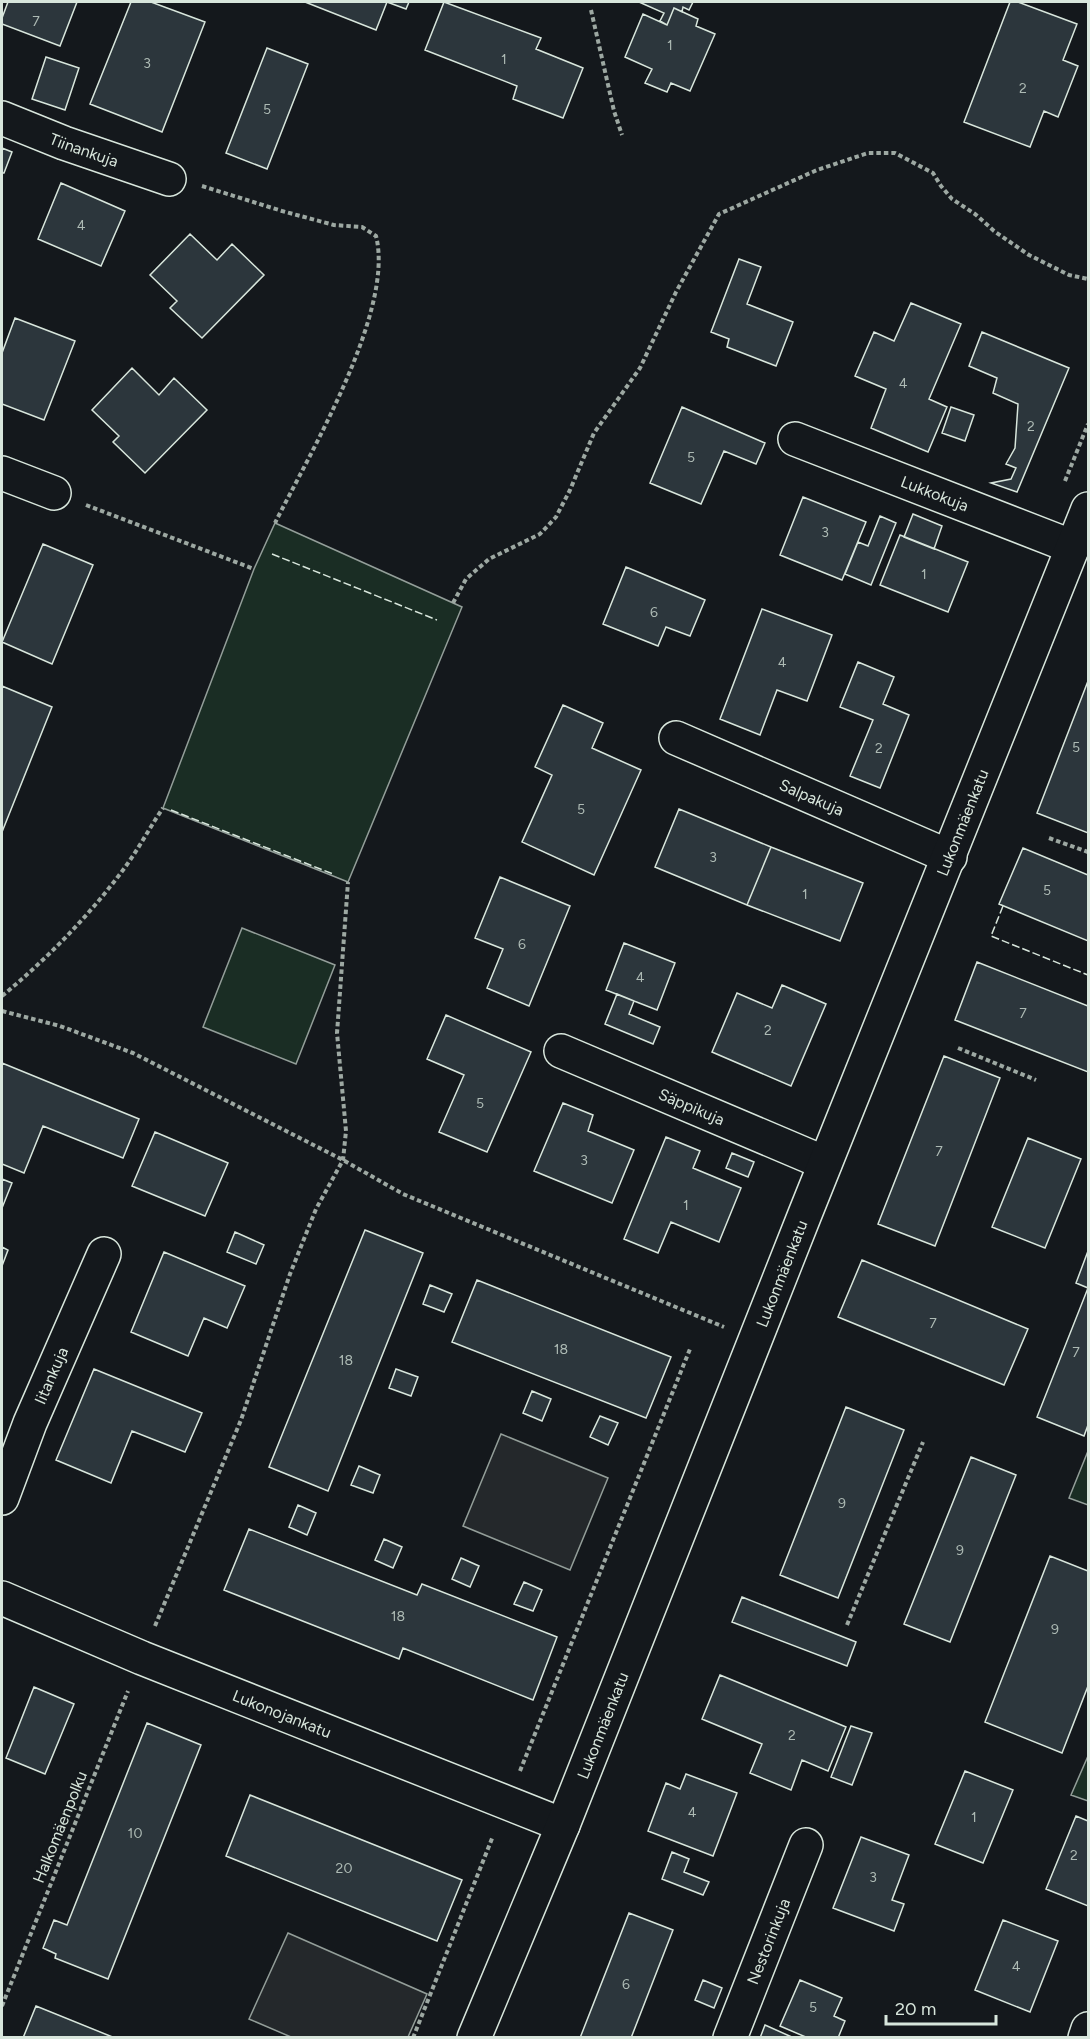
<svg xmlns="http://www.w3.org/2000/svg" width="1090" height="2039" viewBox="0 0 1090 2039" font-family="Figtree,sans-serif">
	<style>
		.green { fill: #1a2d24; stroke: #939e99; stroke-width: 1.5 }
		.parking { fill: #24282b; stroke: #939e99; stroke-width: 1.5 }
		.building { fill: #2c363c; stroke: #d8e6dc; stroke-width: 1.5 }
		.lines { fill: none; stroke-linecap: round; stroke-linejoin: round }
		.street-casing { stroke: #d8e6dc; stroke-width: 36 }
		.secondary-casing { stroke: #d8e6dc; stroke-width: 36 }
		.path { stroke: #9da8a2; stroke-width: 4; stroke-dasharray: 4.5 3; stroke-linecap: butt }
		.street { stroke: #14181c; stroke-width: 33 }
		.secondary { stroke: #14181c; stroke-width: 33 }
		.fence { stroke: #d8e6dc; stroke-width: 1.5; stroke-dasharray: 8 3; stroke-linecap: butt }
		.labels { text-anchor: middle; dominant-baseline: central; stroke-width: 4.5; stroke-linejoin: round; paint-order: stroke }
		.number-label { font-size: 14px; fill: #adbab4 }
		.street-label { font-size: 16px; fill: #d8e6dc; stroke: #14181c }
	</style>
	<rect width="100%" height="100%" fill="#14181c"/>
	<path class="green" d="M 275,523 L 462,607 L 348,882 L 163,808 L 254,569 Z
		M 242,928 L 335,965 L 296,1064 L 203,1027 Z
		M 1088,1451 L 1088,1505 L 1069,1498 Z
		M 1088,1756 L 1088,1801 L 1071,1795 Z"/>
	<path class="parking" d="M 501,1434 L 608,1478 L 570,1570 L 463,1526 Z
		M 288,1933 L 427,1994 L 408,2037 L 291,2037 L 249,2019 Z"/>
	<path class="building" d="M 8,2 L 77,2 L 60,46 L 2,24 L 2,18 Z
		M 131,2 L 151,2 L 205,22 L 162,132 L 90,104 Z
		M 305,2 L 387,2 L 376,30 Z
		M 387,2 L 409,2 L 406,9 Z
		M 444,2 L 541,38 L 536,49 L 583,68 L 563,118 L 513,99 L 517,86 L 425,50 Z
		M 639,2 L 693,2 L 689,10 L 683,7 L 682,12 L 674,8 L 667,25 L 660,21 L 664,13 Z
		M 1010,2 L 1018,2 L 1077,24 L 1063,60 L 1078,66 L 1058,117 L 1044,111 L 1030,147 L 964,122 Z
		M 674,8 L 698,19 L 696,26 L 715,34 L 690,91 L 671,83 L 667,92 L 645,83 L 652,69 L 625,57 L 643,14 L 667,25 Z
		M 267,48 L 308,64 L 267,169 L 226,153 Z
		M 46,57 L 79,68 L 65,110 L 32,99 Z
		M 2,148 L 12,152 L 4,173 L 2,173 Z
		M 61,183 L 125,211 L 101,266 L 38,239 Z
		M 190,234 L 217,260 L 232,244 L 264,275 L 202,338 L 170,308 L 177,301 L 150,275 Z
		M 739,259 L 761,267 L 747,304 L 793,322 L 776,366 L 727,347 L 729,339 L 711,332 Z
		M 911,303 L 961,324 L 929,399 L 947,407 L 928,452 L 871,428 L 886,389 L 855,376 L 874,332 L 894,341 Z
		M 15,318 L 75,341 L 44,420 L 2,404 L 2,353 Z
		M 982,332 L 1069,368 L 1017,492 L 991,483 L 1011,479 L 1016,468 L 1006,464 L 1015,448 L 1018,404 L 993,393 L 997,378 L 969,366 Z
		M 132,368 L 159,395 L 174,378 L 207,410 L 145,473 L 113,442 L 119,436 L 92,410 Z
		M 682,407 L 765,443 L 756,464 L 724,451 L 701,504 L 650,483 Z
		M 951,407 L 974,415 L 965,441 L 942,433 Z
		M 803,497 L 866,522 L 842,580 L 780,555 Z
		M 913,514 L 942,526 L 934,549 L 904,537 Z
		M 880,516 L 896,523 L 871,585 L 845,574 L 858,542 L 868,546 Z
		M 900,535 L 968,562 L 948,612 L 880,585 Z
		M 43,544 L 93,565 L 52,664 L 2,642 Z
		M 626,567 L 705,600 L 690,636 L 666,627 L 658,646 L 603,624 Z
		M 762,609 L 832,635 L 807,701 L 777,690 L 760,735 L 720,719 Z
		M 858,662 L 894,677 L 883,704 L 909,715 L 880,788 L 850,776 L 873,720 L 840,707 Z
		M 1088,681 L 1088,833 L 1037,813 Z
		M 2,686 L 52,707 L 2,832 Z
		M 563,705 L 603,723 L 592,748 L 641,770 L 594,875 L 522,842 L 552,775 L 535,767 Z
		M 679,809 L 771,847 L 747,905 L 655,867 Z
		M 771,847 L 863,883 L 840,941 L 747,905 Z
		M 1023,848 L 1088,875 L 1088,941 L 999,904 Z
		M 500,877 L 570,906 L 529,1006 L 487,988 L 503,949 L 475,938 Z
		M 624,943 L 675,963 L 657,1010 L 606,990 Z
		M 977,962 L 1088,1006 L 1088,1072 L 955,1020 Z
		M 782,985 L 826,1004 L 791,1086 L 712,1052 L 737,993 L 772,1008 Z
		M 617,994 L 634,1001 L 629,1014 L 660,1027 L 653,1044 L 605,1024 Z
		M 446,1015 L 531,1052 L 487,1152 L 439,1132 L 464,1075 L 427,1059 Z
		M 944,1056 L 1000,1078 L 935,1246 L 878,1224 Z
		M 2,1063 L 139,1119 L 123,1158 L 43,1126 L 24,1173 L 2,1164 Z
		M 563,1103 L 593,1115 L 588,1131 L 634,1150 L 612,1203 L 534,1171 Z
		M 155,1132 L 228,1163 L 205,1216 L 132,1186 Z
		M 666,1137 L 700,1151 L 693,1168 L 741,1188 L 719,1242 L 671,1222 L 658,1253 L 624,1239 Z
		M 1028,1138 L 1081,1159 L 1045,1248 L 992,1227 Z
		M 732,1153 L 754,1162 L 748,1177 L 726,1168 Z
		M 2,1179 L 12,1183 L 2,1208 Z
		M 365,1230 L 423,1253 L 328,1491 L 269,1467 Z
		M 235,1232 L 264,1245 L 256,1264 L 227,1252 Z
		M 2,1247 L 8,1250 L 2,1266 Z
		M 1088,1251 L 1088,1425 L 1084,1436 L 1037,1417 L 1088,1288 L 1076,1283 Z
		M 164,1252 L 245,1286 L 227,1328 L 204,1318 L 188,1356 L 131,1332 Z
		M 862,1260 L 1028,1329 L 1004,1385 L 838,1317 Z
		M 477,1280 L 671,1357 L 646,1418 L 452,1342 Z
		M 430,1285 L 452,1294 L 444,1312 L 423,1304 Z
		M 94,1369 L 202,1413 L 185,1452 L 132,1431 L 111,1483 L 56,1460 Z
		M 396,1369 L 418,1377 L 411,1396 L 389,1388 Z
		M 532,1391 L 551,1399 L 542,1421 L 523,1413 Z
		M 846,1407 L 904,1430 L 838,1598 L 780,1575 Z
		M 600,1416 L 618,1423 L 608,1445 L 590,1437 Z
		M 971,1457 L 1016,1475 L 950,1642 L 904,1624 Z
		M 359,1466 L 380,1475 L 373,1493 L 351,1485 Z
		M 298,1505 L 316,1513 L 307,1535 L 289,1527 Z
		M 249,1529 L 417,1595 L 422,1584 L 557,1637 L 533,1700 L 403,1648 L 399,1659 L 224,1590 Z
		M 384,1539 L 402,1547 L 393,1568 L 375,1560 Z
		M 1050,1556 L 1088,1571 L 1088,1686 L 1062,1753 L 985,1722 Z
		M 461,1558 L 479,1566 L 470,1587 L 452,1579 Z
		M 524,1582 L 542,1590 L 533,1611 L 514,1604 Z
		M 742,1597 L 856,1642 L 847,1666 L 732,1622 Z
		M 720,1675 L 846,1727 L 828,1771 L 802,1760 L 791,1790 L 750,1773 L 762,1744 L 702,1719 Z
		M 34,1687 L 74,1704 L 45,1774 L 6,1758 Z
		M 147,1723 L 201,1745 L 108,1979 L 55,1958 L 56,1954 L 43,1948 L 54,1920 L 67,1925 Z
		M 851,1726 L 872,1733 L 852,1785 L 831,1777 Z
		M 965,1771 L 1013,1790 L 983,1863 L 935,1844 Z
		M 686,1774 L 737,1793 L 713,1856 L 648,1831 L 666,1783 L 680,1789 Z
		M 250,1795 L 462,1880 L 437,1941 L 226,1856 Z
		M 1076,1816 L 1088,1821 L 1088,1906 L 1046,1889 Z
		M 861,1837 L 909,1855 L 892,1900 L 904,1904 L 894,1931 L 833,1908 Z
		M 672,1852 L 689,1859 L 684,1872 L 709,1882 L 703,1895 L 662,1879 Z
		M 629,1913 L 673,1930 L 631,2038 L 580,2038 Z
		M 1003,1920 L 1058,1941 L 1030,2012 L 975,1990 Z
		M 703,1980 L 722,1988 L 714,2008 L 695,2000 Z
		M 800,1980 L 842,1998 L 834,2016 L 845,2021 L 838,2038 L 808,2038 L 780,2026 Z
		M 36,2006 L 115,2038 L 23,2038 Z
		M 765,2025 L 794,2038 L 760,2038 Z"/>
	<g class="lines">
		<g class="street-casing">
			<g id="street">
				<path id="s1" d="M 2,118 L 64,143 L 169,179"/>
				<path id="s2" d="M 795,439 L 1073,547"/>
				<path d="M 2,473 L 54,493"/>
				<path id="s3" d="M 676,738 L 950,857"/>
				<path id="s4" d="M 561,1051 L 825,1163"/>
				<path id="s5" d="M 2,1498 L 30,1423 L 104,1254"/>
				<path id="s6" d="M 2,1598 L 142,1658 L 563,1825"/>
				<path id="s7" d="M 730,2038 L 806,1845"/>
				<path d="M 1085,2038 L 1088,2029"/>
			</g>
		</g>
		<g class="secondary-casing">
			<g id="secondary">
				<path id="s8" d="M 474,2038 L 563,1825 L 805,1214 L 1088,509"/>
			</g>
		</g>
		<path class="path" d="M 591,10 L 614,111 L 622,135
			M 202,186 L 282,211 L 334,225 L 362,227 L 376,236 C 395,311 309,455 275,523
			M 1065,481 L 1088,424
			M 86,505 L 254,569
			M 453,603 L 466,579 L 489,559 L 540,534 L 556,517 L 570,490 L 594,433 L 640,368 L 676,292 L 719,214 L 817,170 L 868,153 L 895,153 L 933,173 L 941,186 L 952,199 L 975,214 L 994,231 L 1029,255 L 1069,275 L 1088,279
			M 1049,838 L 1088,852
			M 2,996 C 48,958 90,915 126,866 C 139,848 150,827 163,808
			M 2,1011 L 60,1026 L 133,1053 L 343,1160 L 403,1194 L 724,1327
			M 958,1048 L 1036,1080
			M 847,1625 L 923,1442
			M 155,1626 L 241,1420 L 290,1274 L 316,1209 L 343,1160 L 346,1131 L 337,1033 L 348,882
			M 520,1771 L 690,1349
			M 2,2006 L 128,1691
			M 413,2038 L 493,1836"/>
		<use href="#street" class="street"/>
		<use href="#secondary" class="secondary"/>
		<path class="fence" d="M 272,554 L 437,620
			M 171,810 L 333,874
			M 1003,906 L 991,936 L 1088,975"/>
	</g>
	<g class="labels">
		<g class="number-label">
			<text x="36" y="21">7</text>
			<text x="670" y="45">1</text>
			<text x="504" y="59">1</text>
			<text x="147" y="63">3</text>
			<text x="1023" y="88">2</text>
			<text x="267" y="109">5</text>
			<text x="81" y="225">4</text>
			<text x="903" y="383">4</text>
			<text x="1031" y="426">2</text>
			<text x="691" y="457">5</text>
			<text x="825" y="532">3</text>
			<text x="924" y="574">1</text>
			<text x="654" y="612">6</text>
			<text x="782" y="662">4</text>
			<text x="1076" y="747">5</text>
			<text x="879" y="748">2</text>
			<text x="581" y="809">5</text>
			<text x="713" y="857">3</text>
			<text x="1047" y="890">5</text>
			<text x="805" y="894">1</text>
			<text x="522" y="944">6</text>
			<text x="640" y="977">4</text>
			<text x="1023" y="1013">7</text>
			<text x="768" y="1030">2</text>
			<text x="480" y="1103">5</text>
			<text x="939" y="1151">7</text>
			<text x="584" y="1160">3</text>
			<text x="686" y="1205">1</text>
			<text x="933" y="1323">7</text>
			<text x="561" y="1349">18</text>
			<text x="1076" y="1352">7</text>
			<text x="346" y="1360">18</text>
			<text x="842" y="1503">9</text>
			<text x="960" y="1550">9</text>
			<text x="398" y="1616">18</text>
			<text x="1055" y="1629">9</text>
			<text x="792" y="1735">2</text>
			<text x="692" y="1812">4</text>
			<text x="974" y="1817">1</text>
			<text x="135" y="1833">10</text>
			<text x="1074" y="1855">2</text>
			<text x="344" y="1868">20</text>
			<text x="873" y="1877">3</text>
			<text x="1016" y="1966">4</text>
			<text x="626" y="1984">6</text>
			<text x="813" y="2007">5</text>
		</g>
		<g class="street-label">
			<text stroke="none"><textPath href="#s1" startOffset="88">Tiinankuja</textPath></text>
			<text stroke="none"><textPath href="#s2" startOffset="150">Lukkokuja</textPath></text>
			<text stroke="none"><textPath href="#s3" startOffset="148">Salpakuja</textPath></text>
			<text stroke="none"><textPath href="#s8" startOffset="1310">Lukonmäenkatu</textPath></text>
			<text stroke="none"><textPath href="#s4" startOffset="142">Säppikuja</textPath></text>
			<text stroke="none"><textPath href="#s8" startOffset="824">Lukonmäenkatu</textPath></text>
			<text stroke="none"><textPath href="#s5" startOffset="132">Iitankuja</textPath></text>
			<text stroke="none"><textPath href="#s6" startOffset="303">Lukonojankatu</textPath></text>
			<text stroke="none"><textPath href="#s8" startOffset="338">Lukonmäenkatu</textPath></text>
			<text transform="translate(60 1827) rotate(-68)">Halkomäenpolku</text>
			<text stroke="none"><textPath href="#s7" startOffset="104">Nestorinkuja</textPath></text>
		</g>
	</g>
	<rect width="1090" height="2039" fill="none" stroke="#d8e6dc" stroke-width="6"/>
	<path d="M886 2015v9h110v-9" fill="none" stroke="#d8e6dc" stroke-width="3"/>
	<text x="895" y="2015" font-size="18" fill="#d8e6dc" stroke="#14181c" stroke-width="4.5" paint-order="stroke">20 m</text>
</svg>
